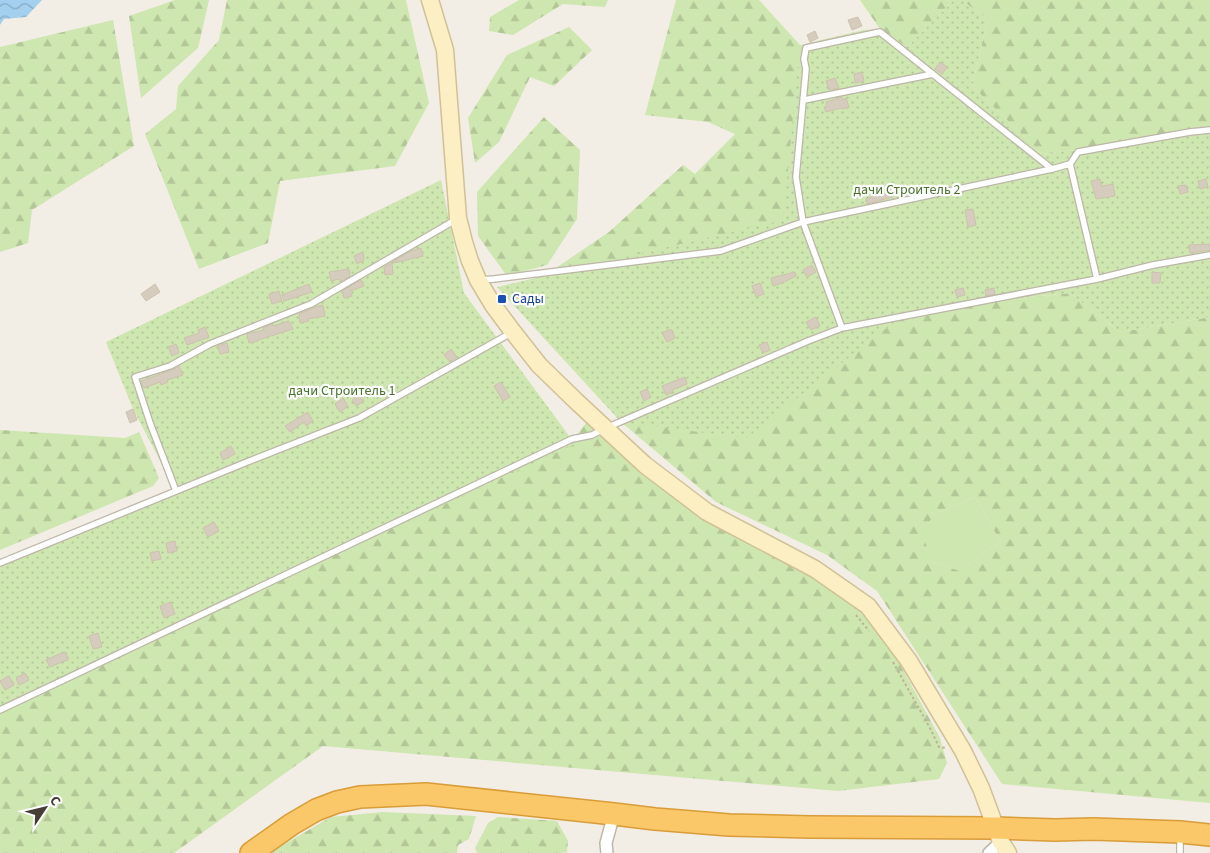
<svg xmlns="http://www.w3.org/2000/svg" width="1210" height="853" viewBox="0 0 1210 853" font-family="'Source Sans 3',sans-serif">
	<style>
		.green { fill: #cee6af }
		.forest { fill: url(#forest-firs); fill-rule: evenodd }
		.garden { fill: url(#garden-dots) }
		.water { fill: url(#water-waves) }
		.building { fill: #d6ccbe; stroke: #cec1ae }
		.lines { fill: none; stroke-linecap: round; stroke-linejoin: round }
		.lane-casing { stroke: #bdb6a8; stroke-width: 8 }
		.street-casing { stroke: #bdb6a8; stroke-width: 14 }
		.secondary-casing { stroke: #d1c196; stroke-width: 19 }
		.highway-casing { stroke: #d99c38; stroke-width: 24 }
		.path { stroke: #bfb19a; stroke-width: 2; stroke-dasharray: 2.5 2.5; stroke-linecap: butt }
		.lane { stroke: #fff; stroke-width: 5.5 }
		.street { stroke: #fff; stroke-width: 11 }
		.secondary { stroke: #fdefc4; stroke-width: 16 }
		.highway { stroke: #fac868; stroke-width: 21 }
		.transit-dot { fill: #1a4fb4; stroke: #fff; stroke-width: 2 }
		.labels { text-anchor: middle; dominant-baseline: central; stroke-width: 4.5; stroke-linejoin: round; paint-order: stroke }
		.park-label { font-size: 14px; fill: #47742a; stroke: #fff }
		.transit-label { font-size: 14px; fill: #164399; stroke: #fff; text-anchor: start }
	</style>
	<defs>
		<pattern id="forest-firs" width="22" height="20" patternUnits="userSpaceOnUse" patternTransform="scale(1.25)"><rect width="22" height="20" fill="#cee6af"/><path d="M5 1l3.5 6h-7zM16 11l3.5 6h-7z" fill="#b2c697"/></pattern>
		<pattern id="garden-dots" width="8" height="8" patternUnits="userSpaceOnUse" patternTransform="scale(1.25)"><rect width="8" height="8" fill="#cee6af"/><path d="M2 2h.1M6 6h.1" fill="none" stroke="#b2c697" stroke-width="1.8" stroke-linecap="round"/></pattern>
		<pattern id="water-waves" width="16" height="10" patternUnits="userSpaceOnUse" patternTransform="scale(1.25)"><rect width="16" height="10" fill="#a2d0ee"/><path d="M0 5q4-4 8 0t8 0" fill="none" stroke="#86aac2"/></pattern>
	</defs>
	<rect width="100%" height="100%" fill="#f2eee5"/>
	<path class="green" d="M 975,497 L 1000,541 L 960,571 L 931,561 L 921,531 L 935,514 Z"/>
	<path class="forest" d="M 175,0 L 209,0 L 198,48 L 141,98 L 129,16 Z
		M 227,0 L 406,0 L 429,103 L 395,166 L 280,181 L 268,243 L 199,269 L 145,134 L 176,109 L 178,86 L 219,40 Z
		M 519,0 L 608,0 L 605,7 L 563,4 L 513,35 L 489,31 L 490,17 Z
		M 676,0 L 759,0 L 800,45 L 808,176 L 783,220 L 516,295 L 609,232 L 683,165 L 695,174 L 735,134 L 708,122 L 645,115 Z
		M 860,0 L 954,0 L 907,47 L 880,29 Z
		M 961,0 L 1210,0 L 1210,133 L 1042,154 L 972,86 L 988,19 Z
		M 113,20 L 134,146 L 32,210 L 28,243 L 0,252 L 0,47 Z
		M 569,27 L 592,50 L 554,86 L 530,77 L 499,142 L 475,163 L 468,118 L 507,55 Z
		M 544,117 L 580,150 L 577,219 L 547,265 L 507,276 L 478,236 L 477,192 Z
		M 1070,293 L 1120,332 L 1210,317 L 1210,803 L 1002,784 L 877,591 L 827,555 L 716,502 L 621,422 L 821,336 L 935,307 ZM 975,497 L 1000,541 L 960,571 L 931,561 L 922,531 L 935,514 Z
		M 589,419 L 606,434 L 813,576 L 861,612 L 896,657 L 940,738 L 947,763 L 939,779 L 838,791 L 323,746 L 174,853 L 0,853 L 0,710 L 570,443 L 577,435 Z
		M 0,430 L 125,438 L 139,432 L 159,478 L 153,486 L 0,550 Z
		M 382,812 L 476,816 L 469,839 L 458,845 L 457,853 L 269,853 L 331,817 Z
		M 498,817 L 557,821 L 568,841 L 567,852 L 561,853 L 477,853 L 475,848 L 488,823 Z"/>
	<path class="garden" d="M 954,0 L 961,0 L 988,19 L 972,86 L 1042,154 L 1210,133 L 1210,317 L 1120,332 L 1070,293 L 935,307 L 901,317 L 746,438 L 621,422 L 497,287 L 783,220 L 800,45 L 864,30 L 880,29 L 907,47 Z
		M 441,180 L 464,293 L 575,444 L 0,710 L 0,564 L 176,491 L 133,409 L 106,342 Z"/>
	<path class="water" d="M 0,0 L 42,0 L 26,17 L 4,19 L 0,25 Z"/>
	<path class="building" d="M 858,17 L 862,26 L 852,30 L 848,20 Z
		M 815,31 L 818,38 L 810,42 L 807,35 Z
		M 940,62 L 947,67 L 942,74 L 935,69 Z
		M 862,72 L 864,81 L 855,83 L 854,74 Z
		M 835,78 L 839,88 L 829,90 L 826,81 Z
		M 842,97 L 843,100 L 846,98 L 849,107 L 842,109 L 841,108 L 826,112 L 824,107 L 827,106 L 826,102 Z
		M 1100,179 L 1102,186 L 1113,184 L 1115,196 L 1096,199 L 1091,181 Z
		M 1206,179 L 1208,187 L 1200,189 L 1198,181 Z
		M 1186,185 L 1188,192 L 1180,194 L 1178,186 Z
		M 890,189 L 893,197 L 867,204 L 866,199 Z
		M 973,209 L 976,225 L 968,227 L 965,210 Z
		M 1210,244 L 1210,250 L 1190,253 L 1189,245 Z
		M 421,248 L 423,256 L 394,263 L 394,261 L 411,251 Z
		M 363,252 L 364,260 L 357,264 L 354,256 Z
		M 392,263 L 393,274 L 385,275 L 384,267 Z
		M 812,265 L 816,272 L 807,277 L 803,270 Z
		M 349,269 L 350,276 L 340,282 L 339,279 L 331,281 L 329,272 Z
		M 795,272 L 796,276 L 782,283 L 773,286 L 771,278 Z
		M 1152,272 L 1161,273 L 1160,283 L 1152,283 Z
		M 361,280 L 364,286 L 350,291 L 352,296 L 344,298 L 342,291 Z
		M 760,283 L 764,294 L 756,297 L 752,286 Z
		M 155,284 L 160,292 L 146,301 L 141,294 Z
		M 309,284 L 312,292 L 284,301 L 282,295 Z
		M 963,288 L 965,295 L 957,297 L 955,290 Z
		M 994,288 L 995,294 L 986,296 L 985,290 Z
		M 279,291 L 282,301 L 272,304 L 269,294 Z
		M 323,305 L 325,316 L 308,319 L 309,321 L 300,323 L 299,314 L 315,307 Z
		M 816,317 L 820,326 L 811,330 L 806,322 Z
		M 289,321 L 293,329 L 258,340 L 258,341 L 249,343 L 247,334 L 264,330 L 263,328 L 273,324 L 273,326 Z
		M 205,327 L 209,337 L 187,345 L 184,338 L 199,333 L 198,330 Z
		M 668,330 L 672,330 L 675,338 L 667,342 L 662,333 Z
		M 767,342 L 770,350 L 763,353 L 759,345 Z
		M 227,343 L 229,352 L 220,354 L 218,346 Z
		M 176,344 L 179,353 L 172,356 L 168,347 Z
		M 451,349 L 457,357 L 450,362 L 444,355 Z
		M 179,366 L 183,375 L 167,380 L 168,382 L 161,385 L 160,382 L 144,388 L 141,381 L 172,370 Z
		M 685,377 L 687,384 L 672,390 L 673,392 L 666,395 L 662,386 Z
		M 501,382 L 510,397 L 503,401 L 494,386 Z
		M 647,389 L 651,397 L 644,401 L 640,392 Z
		M 360,395 L 364,401 L 356,406 L 352,400 Z
		M 343,398 L 348,406 L 340,412 L 335,404 Z
		M 133,409 L 137,420 L 130,423 L 126,412 Z
		M 308,412 L 313,421 L 306,426 L 304,422 L 290,432 L 285,426 Z
		M 231,446 L 235,454 L 223,460 L 220,453 Z
		M 214,522 L 219,531 L 208,537 L 203,528 Z
		M 175,541 L 177,551 L 168,553 L 166,543 Z
		M 159,551 L 161,559 L 152,561 L 150,553 Z
		M 171,602 L 175,614 L 164,618 L 160,606 Z
		M 98,633 L 102,647 L 93,649 L 89,636 Z
		M 66,652 L 68,660 L 62,662 L 50,667 L 46,660 L 59,654 Z
		M 25,673 L 29,680 L 19,685 L 16,678 Z
		M 9,676 L 14,685 L 5,690 L 0,681 Z"/>
	<g class="lines">
		<g class="lane-casing">
			<path id="lane" d="M 804,100 L 933,74
				M 1070,164 L 1097,279
				M 481,280 L 494,279 L 721,251 L 803,222 L 1052,169 L 1070,164 L 1078,152 L 1190,132 L 1210,130
				M 842,328 L 803,222 L 796,177 L 806,69 L 804,59 L 806,48 L 880,32 L 1052,169
				M 176,491 L 150,423 L 135,377 L 170,366 L 210,344 L 311,304 L 457,219
				M 0,563 L 247,462 L 359,418 L 511,333
				M 0,710 L 572,439 L 592,435 L 606,428 L 808,341 L 842,328 L 1097,279 L 1153,265 L 1210,255
				M 1180,853 L 1180,837"/>
		</g>
		<g class="street-casing">
			<path id="street" d="M 607,853 L 606,843 L 614,814
				M 989,853 L 1001,842"/>
		</g>
		<g class="secondary-casing">
			<path id="secondary" d="M 430,0 L 445,50 L 458,218 L 464,242 L 470,261 L 478,280 L 493,305 L 513,332 L 539,365 L 576,401 L 645,465 L 707,512 L 815,569 L 868,606 L 909,661 L 963,751 L 981,788 L 1001,842 L 1008,853"/>
		</g>
		<g class="highway-casing">
			<path id="highway" d="M 251,853 L 292,824 L 316,810 L 337,802 L 360,797 L 426,794 L 614,814 L 655,819 L 729,825 L 810,827 L 995,828 L 1055,830 L 1094,829 L 1180,832 L 1210,835"/>
		</g>
		<path class="path" d="M 856,615 L 869,631
			M 893,662 L 931,730 L 939,747 L 946,748"/>
		<use href="#lane" class="lane"/>
		<use href="#street" class="street"/>
		<use href="#secondary" class="secondary"/>
		<use href="#highway" class="highway"/>
	</g>
	<rect class="transit-dot" x="497" y="294" width="10" height="10" rx="2.5"/>
	<g class="labels">
		<g class="park-label">
			<text x="907" y="190">дачи Строитель 2</text>
			<text x="342" y="391">дачи Строитель 1</text>
		</g>
		<g class="transit-label">
			<text x="512" y="299">Сады</text>
		</g>
	</g>
	<g transform="translate(45 808) rotate(55)" stroke="#ffffff" stroke-width="4" paint-order="stroke">
	<path d="M0-4L9 19L0 12L-9 19Z" fill="#443e35"/>
	<text y="-8" font-size="14" font-weight="bold" text-anchor="middle" fill="#443e35">С</text>
	</g>
</svg>
